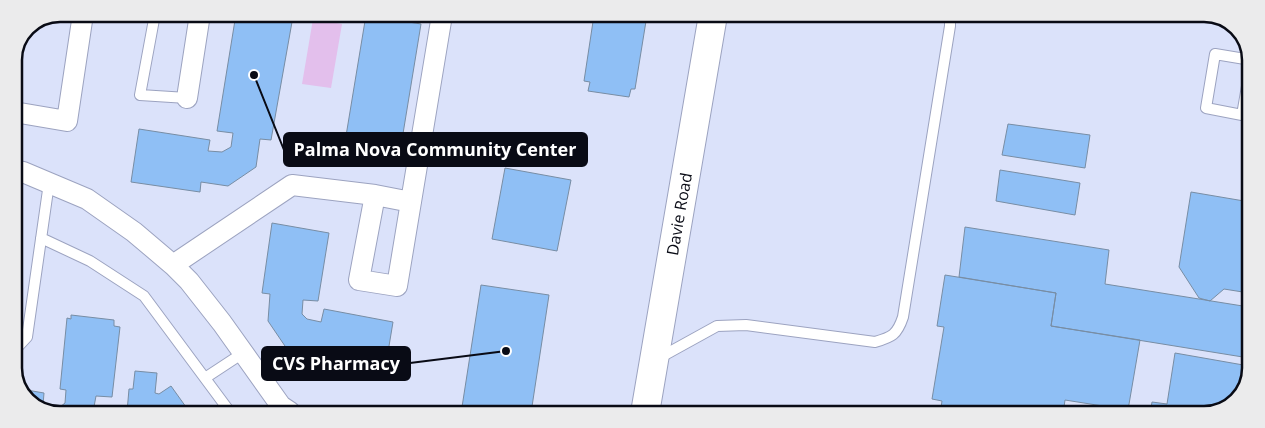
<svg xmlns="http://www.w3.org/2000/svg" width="1265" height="428" viewBox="0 0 1265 428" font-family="'Open Sans',sans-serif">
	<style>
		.green { fill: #e3bfec }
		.building { fill: #8fbff5; stroke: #788da4 }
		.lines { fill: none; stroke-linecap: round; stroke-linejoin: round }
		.lane-casing { stroke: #9ca3c0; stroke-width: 12 }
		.street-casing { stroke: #9ca3c0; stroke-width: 22 }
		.secondary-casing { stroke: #9ca3c0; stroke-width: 30 }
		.lane { stroke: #fff; stroke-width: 10 }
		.street { stroke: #fff; stroke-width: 20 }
		.secondary { stroke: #fff; stroke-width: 28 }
		.labels { text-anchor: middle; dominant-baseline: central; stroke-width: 4; stroke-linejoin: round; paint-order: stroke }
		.street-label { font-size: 16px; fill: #090b15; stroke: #fff }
		.rim { fill: none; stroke: #090b15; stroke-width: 2.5 }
		.leader { fill: none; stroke: #090b15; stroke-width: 2 }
		.callout-dot { fill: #090b15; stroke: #fff; stroke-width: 2 }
		.callout { fill: #090b15; stroke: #090b15; stroke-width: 2 }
		.callout-label { font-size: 18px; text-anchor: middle; font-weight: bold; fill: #fff }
	</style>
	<rect width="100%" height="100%" fill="#dbe2fa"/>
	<path class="green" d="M 313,19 L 342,24 L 331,88 L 302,84 Z"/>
	<path class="building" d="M 236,14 L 292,22 L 271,140 L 260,139 L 256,167 L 228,186 L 201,182 L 200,192 L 131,182 L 139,129 L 210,140 L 208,151 L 222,152 L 231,147 L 233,133 L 217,131 Z
		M 366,15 L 421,24 L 399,158 L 344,148 Z
		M 594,15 L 647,15 L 635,89 L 631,89 L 629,97 L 588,91 L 590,82 L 584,81 Z
		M 22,41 L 14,90 L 14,58 Z
		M 1008,124 L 1090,135 L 1085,168 L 1002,155 Z
		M 505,168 L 571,180 L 557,251 L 492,239 Z
		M 1000,170 L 1080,183 L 1075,215 L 996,201 Z
		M 1191,192 L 1250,202 L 1249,293 L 1224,289 L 1210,301 L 1199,298 L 1179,267 Z
		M 272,223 L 329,233 L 318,301 L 303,300 L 302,314 L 307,319 L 321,322 L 324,309 L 393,322 L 384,376 L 314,367 L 315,353 L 287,349 L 268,321 L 270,294 L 262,293 Z
		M 965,227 L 1109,250 L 1105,284 L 1249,307 L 1249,358 L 1051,326 L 1056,293 L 959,277 Z
		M 945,275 L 1056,293 L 1051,326 L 1140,340 L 1128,410 L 1065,400 L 1063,414 L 940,414 L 942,401 L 932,399 L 944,327 L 937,326 Z
		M 481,285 L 549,295 L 531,413 L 498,413 L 462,407 Z
		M 71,315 L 114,320 L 114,326 L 120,327 L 112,397 L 96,396 L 93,412 L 46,412 L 24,396 L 21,389 L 44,393 L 43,405 L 60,407 L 65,403 L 66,390 L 60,389 L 67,318 L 71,319 Z
		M 1175,353 L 1249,366 L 1249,382 L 1233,405 L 1204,414 L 1150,414 L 1152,402 L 1167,404 Z
		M 135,371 L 157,373 L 155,393 L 159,394 L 171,386 L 186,407 L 183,409 L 185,412 L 127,412 L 129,389 L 133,389 Z"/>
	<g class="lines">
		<g class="lane-casing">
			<path id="lane" d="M 155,14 L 140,95 L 187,98
				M 1251,63 L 1242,115 L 1206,108 L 1215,54 L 1251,60
				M 41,238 L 90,261 L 144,296 L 230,412
				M 14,351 L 27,337 L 49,183
				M 659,358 L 717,326 L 746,325 L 875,342 C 892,337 897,335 903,317 L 950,26 L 950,16
				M 205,378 L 243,353"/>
		</g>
		<g class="street-casing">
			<path id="street" d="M 187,98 L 200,14
				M 14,112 L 67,121 L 83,14
				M 14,170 L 23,172 L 87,199 L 134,232 L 173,265 L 189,281 L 222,323 L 281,406 L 290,412
				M 375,195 L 359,280 L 397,286 L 442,15
				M 173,265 L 292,185 L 375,195 L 411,202"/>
		</g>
		<g class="secondary-casing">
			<path id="secondary" d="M 645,413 L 713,15"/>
		</g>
		<use href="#lane" class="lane"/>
		<use href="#street" class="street"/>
		<use href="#secondary" class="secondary"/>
	</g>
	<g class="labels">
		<g class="street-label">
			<text transform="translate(679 214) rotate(-80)">Davie Road</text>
		</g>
	</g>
	<path d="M0 0H1265V428H0ZM60 22H1204A38 38 0 0 1 1242 60V368A38 38 0 0 1 1204 406H60A38 38 0 0 1 22 368V60A38 38 0 0 1 60 22Z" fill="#ebebec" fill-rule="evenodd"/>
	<path class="rim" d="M60 22H1204A38 38 0 0 1 1242 60V368A38 38 0 0 1 1204 406H60A38 38 0 0 1 22 368V60A38 38 0 0 1 60 22Z"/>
	<path class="leader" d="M254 75L284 150M506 351L410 363"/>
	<g class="callout-dot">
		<circle cx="254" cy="75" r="5"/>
		<circle cx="506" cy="351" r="5"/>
	</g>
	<g class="callout">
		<rect x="284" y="133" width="303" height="33" rx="5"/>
		<rect x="262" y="347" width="148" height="33" rx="5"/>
	</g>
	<g class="callout-label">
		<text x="435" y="156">Palma Nova Community Center</text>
		<text x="336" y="370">CVS Pharmacy</text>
	</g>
</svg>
